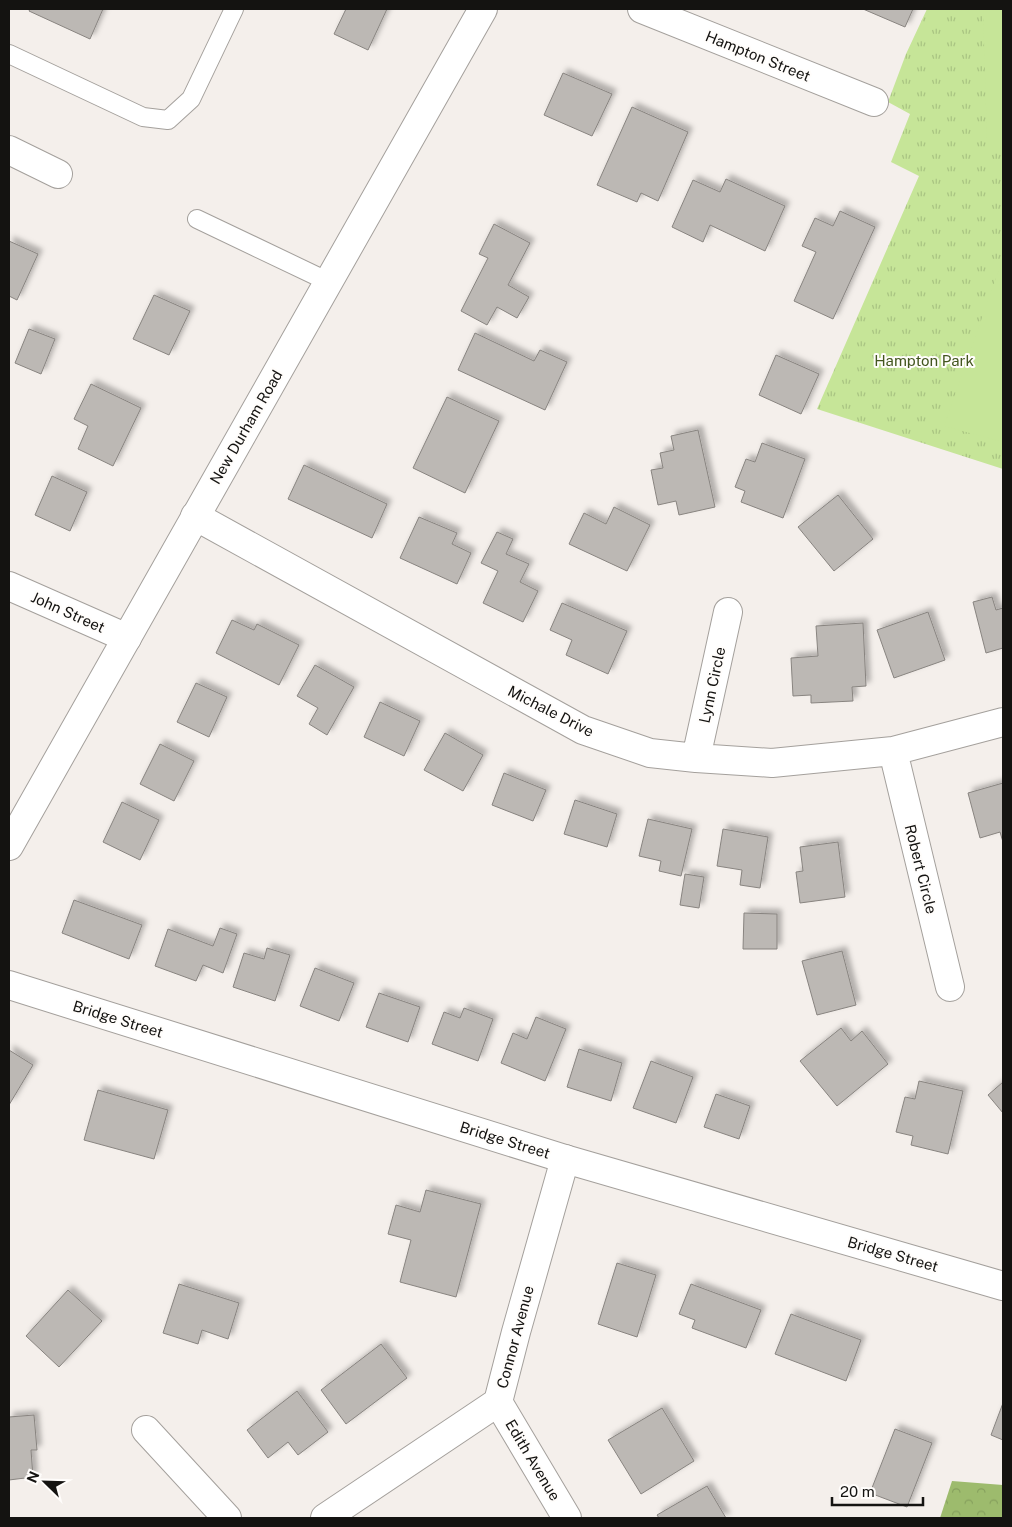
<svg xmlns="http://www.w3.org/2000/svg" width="1012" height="1527" viewBox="0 0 1012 1527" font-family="'Public Sans',sans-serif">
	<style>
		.forest { fill: url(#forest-crowns) }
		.park { fill: url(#park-tufts) }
		.pitch { fill: #c6e598 }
		.building { fill: #bcb8b4; stroke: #888480; filter: url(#shadow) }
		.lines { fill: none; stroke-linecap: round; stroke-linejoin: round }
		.lane-casing { stroke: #a4a09c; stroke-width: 20 }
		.street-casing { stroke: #a4a09c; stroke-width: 30 }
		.secondary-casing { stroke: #a4a09c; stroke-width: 30 }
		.lane { stroke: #fff; stroke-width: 18 }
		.street { stroke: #fff; stroke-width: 28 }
		.secondary { stroke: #fff; stroke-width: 28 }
		.labels { text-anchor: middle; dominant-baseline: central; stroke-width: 4; stroke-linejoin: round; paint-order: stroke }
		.street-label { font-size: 15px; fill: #141311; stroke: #fffdfb }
		.park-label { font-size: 15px; fill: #43561f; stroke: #fffdfb }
	</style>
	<defs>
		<pattern id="forest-crowns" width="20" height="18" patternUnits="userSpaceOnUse" patternTransform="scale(1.25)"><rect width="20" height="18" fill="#9dbb6d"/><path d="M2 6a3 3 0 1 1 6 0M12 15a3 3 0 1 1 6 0" fill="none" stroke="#86a05d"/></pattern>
		<pattern id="park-tufts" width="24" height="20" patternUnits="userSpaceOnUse" patternTransform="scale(1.25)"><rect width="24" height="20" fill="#c6e598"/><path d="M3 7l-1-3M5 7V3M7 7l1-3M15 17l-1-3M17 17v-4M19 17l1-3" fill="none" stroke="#a9c482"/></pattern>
		<filter id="shadow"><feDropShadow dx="4.5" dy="-4.5" stdDeviation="2.5" flood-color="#0004"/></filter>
	</defs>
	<rect width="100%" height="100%" fill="#f4efeb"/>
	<path class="forest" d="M 952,1481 L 1003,1485 L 1003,1518 L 940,1518 Z"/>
	<path class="park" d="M 927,9 L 1003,9 L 1003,469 L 817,409 L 919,176 L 891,162 L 910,114 L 888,102 L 906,54 Z"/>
	<path class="pitch" d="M 983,9 L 1003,9 L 1003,138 L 987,138 Z
		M 1003,258 L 1003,442 L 944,426 Z"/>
	<path class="building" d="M 30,9 L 103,9 L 90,39 L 29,11 Z
		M 346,9 L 387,9 L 368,50 L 334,34 Z
		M 863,9 L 913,9 L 905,27 Z
		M 563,73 L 612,94 L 592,136 L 544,115 Z
		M 632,107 L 688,132 L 658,201 L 641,193 L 637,202 L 597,185 Z
		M 726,179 L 785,206 L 765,251 L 710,225 L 703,242 L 672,227 L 693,180 L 720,192 Z
		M 840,211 L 875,227 L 833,319 L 794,301 L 816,252 L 802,246 L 815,218 L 833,226 Z
		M 494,224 L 530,243 L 508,285 L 529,297 L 517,318 L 497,307 L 487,325 L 461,311 L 488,258 L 479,254 Z
		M 9,241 L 38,254 L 17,300 L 9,296 Z
		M 154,295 L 190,311 L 169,355 L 133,339 Z
		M 29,329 L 55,339 L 41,374 L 15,363 Z
		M 475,333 L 534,361 L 540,350 L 567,362 L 545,410 L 458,370 Z
		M 776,355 L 819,374 L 801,414 L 759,395 Z
		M 91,384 L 141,408 L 113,466 L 78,449 L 88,426 L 74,419 Z
		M 447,397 L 499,421 L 465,493 L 413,468 Z
		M 698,430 L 715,507 L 679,515 L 676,501 L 658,505 L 651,470 L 663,468 L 660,453 L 674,450 L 671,436 Z
		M 762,443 L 805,459 L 783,518 L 741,502 L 745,491 L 735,487 L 746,459 L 755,462 Z
		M 304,465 L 387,504 L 372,538 L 288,499 Z
		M 52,476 L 87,492 L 70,531 L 35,515 Z
		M 838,495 L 873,539 L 834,571 L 798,527 Z
		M 614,507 L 650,525 L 627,571 L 569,544 L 584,513 L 606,524 Z
		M 419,517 L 457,533 L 452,544 L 471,553 L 457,584 L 400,558 Z
		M 497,532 L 513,539 L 506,554 L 529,564 L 520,582 L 538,591 L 523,622 L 483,603 L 498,571 L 481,563 Z
		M 992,597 L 996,610 L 1003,608 L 1003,648 L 986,653 L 973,602 Z
		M 562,603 L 627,631 L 608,674 L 566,655 L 572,640 L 550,630 Z
		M 928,612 L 945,660 L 894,678 L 877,630 Z
		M 232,620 L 254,630 L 257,624 L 299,645 L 279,685 L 216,653 Z
		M 863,623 L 866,686 L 852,687 L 853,701 L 811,703 L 811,695 L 793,696 L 791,658 L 818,656 L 816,626 Z
		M 315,665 L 354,687 L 327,735 L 309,724 L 318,708 L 297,696 Z
		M 196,683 L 227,697 L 209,737 L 177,722 Z
		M 380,702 L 420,721 L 404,756 L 364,737 Z
		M 445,733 L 483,755 L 463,791 L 424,770 Z
		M 160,744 L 194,761 L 174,801 L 140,784 Z
		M 504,773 L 546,790 L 533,821 L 492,805 Z
		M 1003,783 L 1003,842 L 1000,832 L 980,838 L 968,793 Z
		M 575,800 L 617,814 L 607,847 L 564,834 Z
		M 122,802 L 159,820 L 140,860 L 103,842 Z
		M 648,819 L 692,829 L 681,876 L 659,871 L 661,861 L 639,856 Z
		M 723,829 L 768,837 L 760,888 L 740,885 L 742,870 L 717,866 Z
		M 838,842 L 845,897 L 800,903 L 796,872 L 803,871 L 800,847 Z
		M 685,874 L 704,877 L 699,908 L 680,905 Z
		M 74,900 L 142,925 L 129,959 L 62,933 Z
		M 744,913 L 777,914 L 777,949 L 743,949 Z
		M 220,928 L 237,934 L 223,973 L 203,965 L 196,981 L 155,966 L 168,929 L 213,946 Z
		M 267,948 L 290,955 L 275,1001 L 233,987 L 244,953 L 264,959 Z
		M 842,951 L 856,1005 L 817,1015 L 802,961 Z
		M 315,968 L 354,983 L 339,1021 L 300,1006 Z
		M 379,993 L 420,1007 L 408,1042 L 366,1027 Z
		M 464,1008 L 493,1019 L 478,1061 L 432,1044 L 444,1012 L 460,1018 Z
		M 536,1017 L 566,1029 L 545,1081 L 501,1063 L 513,1033 L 527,1039 Z
		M 841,1028 L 851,1041 L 862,1031 L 888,1064 L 837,1106 L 800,1061 Z
		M 579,1049 L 622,1063 L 611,1101 L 567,1087 Z
		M 9,1050 L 33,1065 L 9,1105 Z
		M 651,1061 L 693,1077 L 676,1123 L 633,1108 Z
		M 919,1081 L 963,1091 L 948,1154 L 911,1145 L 913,1136 L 896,1132 L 905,1097 L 915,1099 Z
		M 1003,1082 L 1003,1113 L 988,1095 Z
		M 98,1090 L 168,1110 L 154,1159 L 84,1140 Z
		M 716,1094 L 750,1106 L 739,1139 L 704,1127 Z
		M 426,1190 L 481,1204 L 456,1297 L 400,1282 L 411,1240 L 388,1234 L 396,1205 L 420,1212 Z
		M 617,1263 L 656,1275 L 637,1337 L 598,1324 Z
		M 179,1284 L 239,1303 L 228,1339 L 202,1330 L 198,1344 L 163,1333 Z
		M 691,1284 L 761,1310 L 746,1348 L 692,1328 L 695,1320 L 679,1314 Z
		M 68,1290 L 102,1321 L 59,1367 L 26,1336 Z
		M 791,1314 L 861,1340 L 846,1381 L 775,1354 Z
		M 381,1344 L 407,1378 L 346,1424 L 321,1390 Z
		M 297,1391 L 328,1432 L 298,1455 L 288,1442 L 268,1458 L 247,1430 Z
		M 1003,1403 L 1003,1440 L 991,1435 Z
		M 662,1408 L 694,1461 L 641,1494 L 608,1440 Z
		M 34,1415 L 37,1450 L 31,1450 L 33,1477 L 9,1480 L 9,1417 Z
		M 895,1429 L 932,1443 L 907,1507 L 870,1493 Z
		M 707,1486 L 726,1518 L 659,1518 L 657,1515 Z"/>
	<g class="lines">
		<g class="lane-casing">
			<path id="lane" d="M 9,54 L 143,117 L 168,120 L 191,99 L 234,9
				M 197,219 L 329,282"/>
		</g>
		<g class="street-casing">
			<path id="street" d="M 642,9 L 874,102
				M 9,150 L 58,174
				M 195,516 L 583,730 L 650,753 L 696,758 L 772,763 L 893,751 L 1003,722
				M 9,586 L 127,638
				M 893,751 L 950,987
				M 696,758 L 728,612
				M 498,1402 L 567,1518
				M 146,1430 L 227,1518
				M 325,1518 L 498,1402 L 516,1332 L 565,1159"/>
		</g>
		<g class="secondary-casing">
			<path id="secondary" d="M 9,846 L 483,9
				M 9,985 L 565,1159 L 1003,1286"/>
		</g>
		<use href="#lane" class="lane"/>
		<use href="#street" class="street"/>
		<use href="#secondary" class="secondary"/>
	</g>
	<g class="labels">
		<g class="street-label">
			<text transform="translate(758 56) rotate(22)">Hampton Street</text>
			<text transform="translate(246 427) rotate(-60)">New Durham Road</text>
			<text transform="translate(68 612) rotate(24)">John Street</text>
			<text transform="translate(712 685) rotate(-78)">Lynn Circle</text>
			<text transform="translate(551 711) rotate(27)">Michale Drive</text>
			<text transform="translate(921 869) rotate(76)">Robert Circle</text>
			<text transform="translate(118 1019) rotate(17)">Bridge Street</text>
			<text transform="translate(505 1140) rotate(17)">Bridge Street</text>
			<text transform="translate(893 1254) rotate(16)">Bridge Street</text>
			<text transform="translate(515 1337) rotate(-75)">Connor Avenue</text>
			<text transform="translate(533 1460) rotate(59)">Edith Avenue</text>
		</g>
		<g class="park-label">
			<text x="924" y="360">Hampton Park</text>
		</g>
	</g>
	<rect width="1012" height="1527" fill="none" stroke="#141311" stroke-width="20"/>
	<g transform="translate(45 1482) rotate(293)" stroke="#fffdfb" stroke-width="4" paint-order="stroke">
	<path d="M0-4L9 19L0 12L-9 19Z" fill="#141311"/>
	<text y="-8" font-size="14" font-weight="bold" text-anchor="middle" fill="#141311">N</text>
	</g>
	<path d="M832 1497v8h91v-8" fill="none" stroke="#141311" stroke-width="2.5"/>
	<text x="840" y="1497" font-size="15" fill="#141311" stroke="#fffdfb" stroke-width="4" paint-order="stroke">20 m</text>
</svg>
